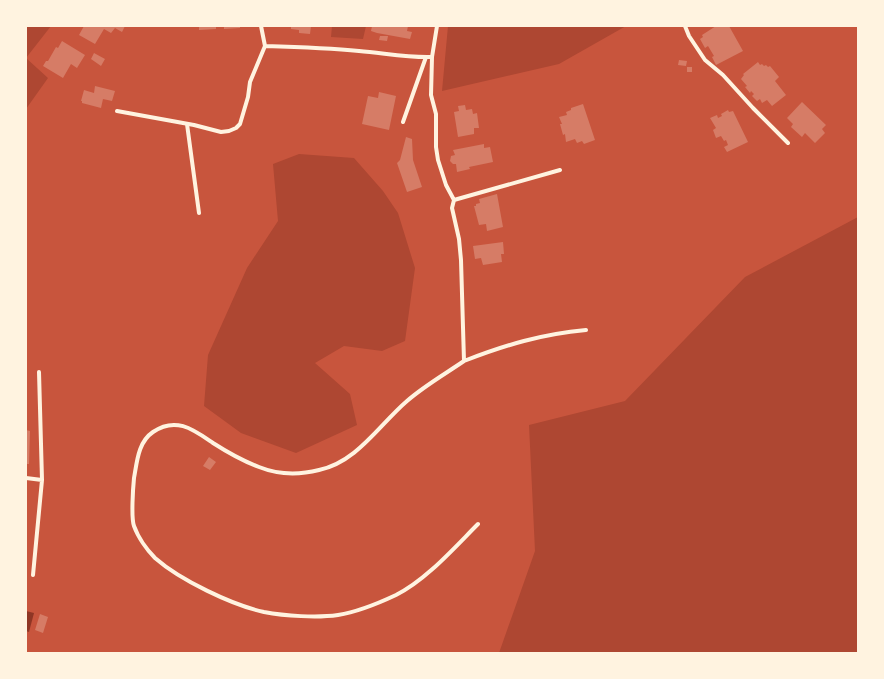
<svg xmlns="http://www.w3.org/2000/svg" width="884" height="679" viewBox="0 0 884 679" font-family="Raleway,sans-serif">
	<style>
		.green { fill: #ae4732 }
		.water { fill: #8f3625 }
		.building { fill: #d67c66 }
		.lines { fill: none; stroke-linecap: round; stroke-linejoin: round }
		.minor { stroke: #fff3e0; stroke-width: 4 }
	</style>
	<rect width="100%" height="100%" fill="#c8553d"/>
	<path class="green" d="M 26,26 L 51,26 L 26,58 L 48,78 L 26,109 Z
		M 332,26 L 366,26 L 363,39 L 331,37 Z
		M 448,26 L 626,26 L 559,64 L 442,91 Z
		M 299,154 L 354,158 L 383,191 L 398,213 L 415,268 L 405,341 L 382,351 L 344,346 L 315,363 L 350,394 L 357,425 L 296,453 L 241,433 L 204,406 L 208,355 L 247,268 L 278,221 L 273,164 Z
		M 858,217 L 858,653 L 499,653 L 535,551 L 529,425 L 625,401 L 745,277 Z"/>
	<path class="water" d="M 26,611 L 34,613 L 29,632 L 26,631 Z"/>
	<path class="building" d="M 84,26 L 125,26 L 122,32 L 115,28 L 111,33 L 104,29 L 95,44 L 79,35 Z
		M 199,26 L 216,26 L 216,29 L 199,30 Z
		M 224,26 L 240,26 L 240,28 L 224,29 Z
		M 291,26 L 311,26 L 310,34 L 299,33 L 299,30 L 291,29 Z
		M 372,26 L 408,26 L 407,31 L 412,32 L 410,39 L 377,33 L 371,31 Z
		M 716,26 L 729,26 L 743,51 L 716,65 L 712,57 L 714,56 L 708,46 L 705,48 L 700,39 L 703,37 L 702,35 Z
		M 380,36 L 388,36 L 387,41 L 379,40 Z
		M 62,41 L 85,55 L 77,68 L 71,64 L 63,78 L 43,66 L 46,61 L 48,61 L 56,47 L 58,48 Z
		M 94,53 L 105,59 L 101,66 L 91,59 Z
		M 679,60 L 687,61 L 686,66 L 678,65 Z
		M 758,62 L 760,65 L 762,64 L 764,66 L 766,65 L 768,67 L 770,66 L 779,77 L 775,81 L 786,95 L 772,106 L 767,100 L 762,103 L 760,99 L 757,101 L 752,96 L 754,94 L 751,91 L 750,93 L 745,87 L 747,86 L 741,79 L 744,75 L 743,74 Z
		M 687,67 L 692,67 L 692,72 L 687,72 Z
		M 95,86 L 115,91 L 112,101 L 103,99 L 101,108 L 82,103 L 82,101 L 81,101 L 84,90 L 94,93 Z
		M 379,92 L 396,96 L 389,130 L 362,124 L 368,96 L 378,98 Z
		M 802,102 L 826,125 L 822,129 L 825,133 L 815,143 L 805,133 L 802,137 L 791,127 L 793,124 L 787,118 Z
		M 583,104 L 595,140 L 584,144 L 582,141 L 577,143 L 575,139 L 566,142 L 565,134 L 563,135 L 560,124 L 562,124 L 559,117 L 567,115 L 566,112 L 571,110 L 571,108 Z
		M 465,105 L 466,110 L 472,109 L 473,114 L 477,113 L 479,128 L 474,128 L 474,134 L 458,137 L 454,112 L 459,111 L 458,106 Z
		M 728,110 L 729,112 L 733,111 L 748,142 L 727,152 L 724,147 L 728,145 L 726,140 L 724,141 L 721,136 L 716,138 L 713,130 L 716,128 L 710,118 L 717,115 L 718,118 L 722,116 L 721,114 Z
		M 406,137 L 412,139 L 413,160 L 422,187 L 407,192 L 397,163 L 400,160 Z
		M 484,144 L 484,148 L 490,147 L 493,162 L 469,167 L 470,169 L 457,172 L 456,164 L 453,164 L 450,161 L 451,156 L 455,155 L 453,150 Z
		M 497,194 L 503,227 L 487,231 L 486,224 L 479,225 L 474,206 L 476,206 L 476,204 L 480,203 L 479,199 Z
		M 503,242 L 504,254 L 501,254 L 502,262 L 483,265 L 481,258 L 475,259 L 473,246 Z
		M 26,430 L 30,431 L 29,464 L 26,464 Z
		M 209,457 L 216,462 L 210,470 L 203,466 Z
		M 40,614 L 48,617 L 43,633 L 35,630 Z"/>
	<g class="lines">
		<path class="minor" d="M 437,26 L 432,57 L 431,95 L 436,114 L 436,147 L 438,160 L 446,185 L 454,200 L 452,208 L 459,239 L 461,260 L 464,361 C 445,374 424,386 407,401 C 379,425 357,462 319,470 C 299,475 279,475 259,467 C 243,461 227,452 213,443 C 194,430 176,416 153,432 C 138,442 137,462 134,478 C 133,488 131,518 134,526 C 138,537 147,550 155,558 C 180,580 232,605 264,612 C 285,616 317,618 338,615 C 357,612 379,603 396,595 C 426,580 454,548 478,524
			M 685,26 L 689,36 L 705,60 L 723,75 L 753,108 L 788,143
			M 265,46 C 297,47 328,48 359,51 C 384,53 408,58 432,57
			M 117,111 L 194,125 L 221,132 L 229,131 L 236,128 L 240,124 L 248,97 L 250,82 L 265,46 L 261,26
			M 403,122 L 426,57
			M 187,124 L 199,213
			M 454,200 L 560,170
			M 464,361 C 505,345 542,334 586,330
			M 26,478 L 42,480
			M 33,575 L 42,480 L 39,372"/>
	</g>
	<rect width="884" height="679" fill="none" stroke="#fff3e0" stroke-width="54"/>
</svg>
